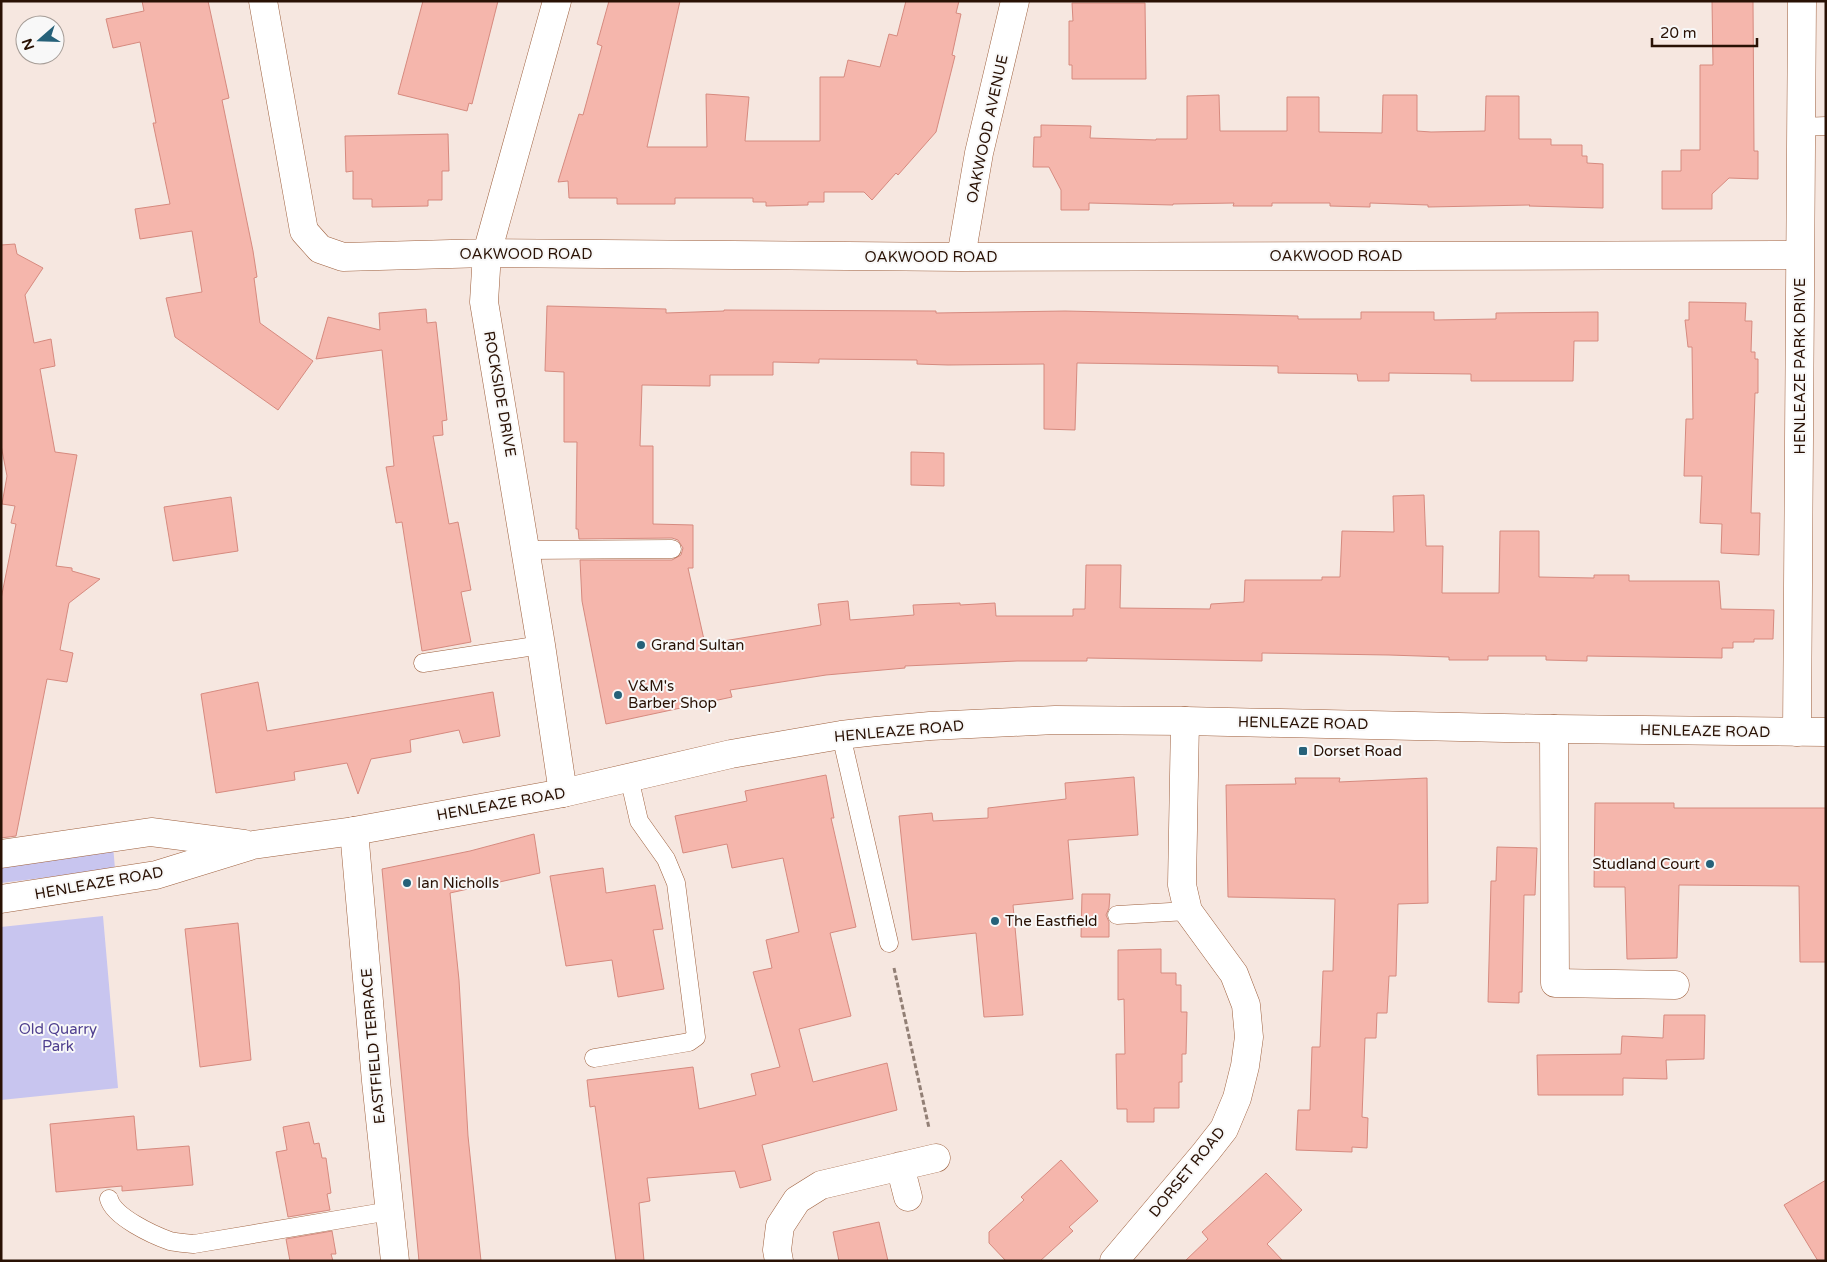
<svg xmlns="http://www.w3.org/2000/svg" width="1827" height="1262" viewBox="0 0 1827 1262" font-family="'Varela Round',sans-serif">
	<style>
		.green { fill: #c8c5ef }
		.building { fill: #f5b6ac; stroke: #d68a7f }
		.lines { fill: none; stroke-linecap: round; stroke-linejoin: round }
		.lane-casing { stroke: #9e603e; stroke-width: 19 }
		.street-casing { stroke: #9e603e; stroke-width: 29 }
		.secondary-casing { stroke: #9e603e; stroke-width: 29 }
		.path { stroke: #927f75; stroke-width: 3; stroke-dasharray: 5 2.5; stroke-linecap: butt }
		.lane { stroke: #fff; stroke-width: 18 }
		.street { stroke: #fff; stroke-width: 28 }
		.secondary { stroke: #fff; stroke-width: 28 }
		.poi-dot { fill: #266179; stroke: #f8f8f8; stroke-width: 2 }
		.labels { text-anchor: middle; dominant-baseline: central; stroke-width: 4; stroke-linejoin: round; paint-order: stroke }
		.street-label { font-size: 15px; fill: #291104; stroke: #f8f8f8 }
		.poi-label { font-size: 15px; fill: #291104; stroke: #f8f8f8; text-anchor: start }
		.park-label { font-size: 15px; fill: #4f3f8f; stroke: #f8f8f8 }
	</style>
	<rect width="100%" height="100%" fill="#f6e7e0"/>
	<path class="green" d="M 113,845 L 115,869 L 1,883 L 1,862 Z
		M 103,916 L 118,1088 L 1,1100 L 1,927 Z"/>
	<path class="building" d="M 142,1 L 208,1 L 229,98 L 222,100 L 253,251 L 257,277 L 254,278 L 260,323 L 313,361 L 278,410 L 175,337 L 166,298 L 202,292 L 192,231 L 140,239 L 135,209 L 170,204 L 153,123 L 156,123 L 140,42 L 113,48 L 106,19 L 144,11 Z
		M 423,1 L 498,1 L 472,104 L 469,103 L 467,111 L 398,94 Z
		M 609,1 L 680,1 L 647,147 L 707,147 L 706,94 L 749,97 L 745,141 L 820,141 L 820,77 L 844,77 L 848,60 L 880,67 L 889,34 L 897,36 L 906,1 L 959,1 L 956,13 L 961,14 L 952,55 L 955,56 L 936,132 L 898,175 L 896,173 L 872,200 L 864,192 L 824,192 L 824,202 L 808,202 L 808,205 L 766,206 L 766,202 L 753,202 L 753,198 L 675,198 L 675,204 L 617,204 L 617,198 L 569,198 L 568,181 L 558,182 L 579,114 L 583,115 L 602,46 L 597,44 Z
		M 1712,1 L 1753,1 L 1754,151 L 1758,151 L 1758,179 L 1729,178 L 1712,194 L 1712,209 L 1662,209 L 1662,171 L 1681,171 L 1681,150 L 1700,150 L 1700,65 L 1713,65 Z
		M 1072,3 L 1145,3 L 1146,79 L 1072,79 L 1072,65 L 1069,65 L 1069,21 L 1073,21 Z
		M 1219,95 L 1220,131 L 1287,131 L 1287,97 L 1319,97 L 1319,132 L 1382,133 L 1383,95 L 1417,95 L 1417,131 L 1431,132 L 1485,131 L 1486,96 L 1519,96 L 1519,139 L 1551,139 L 1551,145 L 1582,145 L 1582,156 L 1587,156 L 1587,163 L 1603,164 L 1603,208 L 1529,206 L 1530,205 L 1428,207 L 1428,205 L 1370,203 L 1370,207 L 1330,206 L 1330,203 L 1272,203 L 1272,206 L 1233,206 L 1234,203 L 1173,204 L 1173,205 L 1089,203 L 1089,210 L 1061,210 L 1061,190 L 1049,167 L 1033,167 L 1034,137 L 1041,137 L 1041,125 L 1091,126 L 1090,138 L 1156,140 L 1156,139 L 1187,139 L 1187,96 Z
		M 448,134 L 449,171 L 442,171 L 442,200 L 428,200 L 428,206 L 372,207 L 372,199 L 353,199 L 353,171 L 346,172 L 345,136 Z
		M 15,244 L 17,254 L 43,268 L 25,295 L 34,343 L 51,339 L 55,366 L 40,369 L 55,452 L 77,455 L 56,566 L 72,568 L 72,571 L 100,579 L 69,603 L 60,650 L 73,653 L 67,682 L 47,679 L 16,836 L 1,838 L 1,599 L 16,524 L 11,523 L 15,506 L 2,504 L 7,476 L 1,445 L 1,245 Z
		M 1689,302 L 1746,303 L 1745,321 L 1752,321 L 1751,352 L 1755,352 L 1755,359 L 1758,359 L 1758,393 L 1755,393 L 1751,513 L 1760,513 L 1759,555 L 1721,553 L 1722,524 L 1700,523 L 1702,476 L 1684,476 L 1686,419 L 1693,419 L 1692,347 L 1688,347 L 1685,320 L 1689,320 Z
		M 547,306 L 666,309 L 666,313 L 724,311 L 724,310 L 936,311 L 936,313 L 1065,311 L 1298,316 L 1298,319 L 1361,319 L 1361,312 L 1434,312 L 1434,320 L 1496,319 L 1496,313 L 1598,312 L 1598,341 L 1574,341 L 1573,381 L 1471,381 L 1471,374 L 1389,373 L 1389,381 L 1358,381 L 1357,374 L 1278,373 L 1278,366 L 1077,363 L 1075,430 L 1044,429 L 1044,364 L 948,365 L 917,364 L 917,360 L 819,359 L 819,363 L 773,362 L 773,375 L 710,375 L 710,386 L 642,385 L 640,446 L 653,446 L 653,524 L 693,525 L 693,568 L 688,568 L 705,644 L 821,625 L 818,604 L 848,601 L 850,620 L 914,615 L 913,605 L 960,603 L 960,605 L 995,603 L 996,616 L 1073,616 L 1073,609 L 1085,609 L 1086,565 L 1121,565 L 1120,608 L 1210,609 L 1211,604 L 1244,602 L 1245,580 L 1322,580 L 1322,577 L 1340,577 L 1342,531 L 1394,532 L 1393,496 L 1424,495 L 1426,546 L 1443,546 L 1442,593 L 1499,593 L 1500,531 L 1539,531 L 1539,577 L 1594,578 L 1594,575 L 1629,575 L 1629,581 L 1719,581 L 1721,609 L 1774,610 L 1773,639 L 1754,639 L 1754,642 L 1733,642 L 1733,648 L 1722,648 L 1722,658 L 1587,656 L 1587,661 L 1546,660 L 1546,656 L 1488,656 L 1488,660 L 1449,660 L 1449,657 L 1389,655 L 1262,653 L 1262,661 L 1087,658 L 1087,661 L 1017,661 L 905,666 L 905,668 L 826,675 L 730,690 L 732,697 L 606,724 L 582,601 L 580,560 L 672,560 L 681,555 L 683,548 L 678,540 L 672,538 L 579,539 L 578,529 L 576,529 L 577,442 L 564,442 L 564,372 L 545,371 Z
		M 426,309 L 427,323 L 436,322 L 447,420 L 442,421 L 443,435 L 433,436 L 449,524 L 458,522 L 471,590 L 461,592 L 471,642 L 422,651 L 402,522 L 396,523 L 386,467 L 394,466 L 382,350 L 316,359 L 328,317 L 380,330 L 379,313 Z
		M 911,452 L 944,453 L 944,486 L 911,485 Z
		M 231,497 L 238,551 L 173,561 L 164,507 Z
		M 258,682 L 267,731 L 493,692 L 500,736 L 463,743 L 459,730 L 410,740 L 411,752 L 371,759 L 358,794 L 347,763 L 294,772 L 295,780 L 216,793 L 201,694 Z
		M 826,775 L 834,818 L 831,818 L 856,927 L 830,933 L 851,1016 L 799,1029 L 813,1082 L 887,1063 L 897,1110 L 762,1145 L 771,1180 L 740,1188 L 735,1171 L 647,1178 L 650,1201 L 639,1203 L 644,1261 L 616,1261 L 595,1106 L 590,1107 L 587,1080 L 693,1067 L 699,1109 L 756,1095 L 751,1074 L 780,1067 L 753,972 L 772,968 L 766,940 L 799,932 L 783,858 L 732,868 L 727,844 L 683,853 L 675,816 L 747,801 L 745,791 Z
		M 1134,777 L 1138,835 L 1068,840 L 1073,899 L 1013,905 L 1023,1015 L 984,1017 L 976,933 L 912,940 L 899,816 L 932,813 L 933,821 L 988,818 L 988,808 L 1066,799 L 1065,783 Z
		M 1295,778 L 1340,778 L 1339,782 L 1427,778 L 1428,903 L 1398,904 L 1396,976 L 1389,976 L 1387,1013 L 1377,1013 L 1376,1038 L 1365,1038 L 1362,1117 L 1368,1118 L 1367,1148 L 1352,1147 L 1352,1152 L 1296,1150 L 1298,1110 L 1310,1110 L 1312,1047 L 1320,1047 L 1323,971 L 1333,971 L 1335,899 L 1228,897 L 1226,785 L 1296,784 Z
		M 1595,803 L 1674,803 L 1674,808 L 1826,808 L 1826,962 L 1800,962 L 1799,886 L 1679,885 L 1677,958 L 1627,959 L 1625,887 L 1594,887 Z
		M 534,834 L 540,873 L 450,893 L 459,980 L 468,1136 L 481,1261 L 419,1261 L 382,869 L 470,851 Z
		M 1497,847 L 1537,848 L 1535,895 L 1524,895 L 1522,992 L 1519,992 L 1519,1003 L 1488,1002 L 1491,881 L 1496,881 Z
		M 603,868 L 606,893 L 655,885 L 663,929 L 653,930 L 664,989 L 618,997 L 612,960 L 566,966 L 550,876 Z
		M 1082,894 L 1110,894 L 1109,908 L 1106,915 L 1109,922 L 1109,937 L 1081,937 Z
		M 238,923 L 251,1060 L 200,1067 L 185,929 Z
		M 1161,949 L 1161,973 L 1176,973 L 1176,985 L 1181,985 L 1181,1012 L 1187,1012 L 1186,1054 L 1182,1054 L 1182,1082 L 1179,1082 L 1179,1108 L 1154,1108 L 1154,1122 L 1127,1122 L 1127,1109 L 1117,1109 L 1116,1054 L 1125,1054 L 1124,999 L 1118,1000 L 1118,950 Z
		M 1664,1015 L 1705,1015 L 1704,1059 L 1666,1060 L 1667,1079 L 1623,1078 L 1623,1095 L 1538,1095 L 1537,1055 L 1621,1054 L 1622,1036 L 1663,1038 Z
		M 134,1116 L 137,1150 L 189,1146 L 193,1185 L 122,1191 L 122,1186 L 56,1192 L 50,1124 Z
		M 309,1122 L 314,1144 L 319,1143 L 322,1158 L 326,1158 L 331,1193 L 327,1194 L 330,1210 L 288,1217 L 276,1152 L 287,1150 L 283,1127 Z
		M 1061,1160 L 1098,1201 L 1069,1227 L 1073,1231 L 1040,1261 L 1006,1261 L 989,1243 L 989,1232 L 1024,1200 L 1021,1197 Z
		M 1266,1173 L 1302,1210 L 1267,1244 L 1283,1261 L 1185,1261 L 1208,1239 L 1202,1232 Z
		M 1826,1180 L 1826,1261 L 1818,1261 L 1784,1205 Z
		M 879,1222 L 888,1261 L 839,1261 L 833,1232 Z
		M 332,1231 L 336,1254 L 331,1254 L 333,1261 L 290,1261 L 286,1239 Z"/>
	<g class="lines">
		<g class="lane-casing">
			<path id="lane" d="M 1801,127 L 1826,126
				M 526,550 L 672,549
				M 423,663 L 541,645
				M 841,735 L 889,943
				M 1117,915 L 1188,911
				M 594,1058 L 689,1042 L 696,1037 L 676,883 L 666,859 L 639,821 L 629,777
				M 109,1199 C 114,1217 153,1235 170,1241 C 178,1243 187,1243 194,1244 L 390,1211"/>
		</g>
		<g class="street-casing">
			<path id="street" d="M 263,1 L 304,231 L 320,249 L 343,257 L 487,253 L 961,257 L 1800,255
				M 557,1 L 487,253 L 484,302 L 541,645 L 563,793
				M 961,257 L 979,153 L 1015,1
				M 1554,729 L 1555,983 L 1675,985
				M 1797,732 L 1802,1
				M 354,831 L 376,1081 L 395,1261
				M 900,1166 L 908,1197
				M 779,1261 L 777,1250 L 780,1226 L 797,1200 L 821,1185 L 936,1158
				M 1114,1261 L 1206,1152 L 1224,1129 L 1237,1098 L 1245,1066 L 1249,1037 L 1246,1005 L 1234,974 L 1188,911 L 1182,885 L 1185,721"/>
		</g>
		<g class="secondary-casing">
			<path id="secondary" d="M 1,854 L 151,832 L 244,844
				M 1,899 L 156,875 L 253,845 L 354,831 L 563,793 L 731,754 L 841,735 L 876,731 L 930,726 L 1055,720 L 1185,721 L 1554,729 L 1826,732"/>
		</g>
		<path class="path" d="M 894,968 L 929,1128"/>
		<use href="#lane" class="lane"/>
		<use href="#street" class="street"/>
		<use href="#secondary" class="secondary"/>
	</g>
	<g class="poi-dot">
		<circle cx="641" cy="645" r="5"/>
		<circle cx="618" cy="695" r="5"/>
		<rect x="1298" y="746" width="10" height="10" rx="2.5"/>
		<circle cx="1710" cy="864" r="5"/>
		<circle cx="407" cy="883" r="5"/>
		<circle cx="995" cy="921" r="5"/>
	</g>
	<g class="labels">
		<g class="street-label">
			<text transform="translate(987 129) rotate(-78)">OAKWOOD AVENUE</text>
			<text x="526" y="254">OAKWOOD ROAD</text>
			<text x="1336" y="256">OAKWOOD ROAD</text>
			<text x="931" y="257">OAKWOOD ROAD</text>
			<text transform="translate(1800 366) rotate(-90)">HENLEAZE PARK DRIVE</text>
			<text transform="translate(500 394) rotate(80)">ROCKSIDE DRIVE</text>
			<text transform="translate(1303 723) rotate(1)">HENLEAZE ROAD</text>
			<text transform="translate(899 731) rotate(-5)">HENLEAZE ROAD</text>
			<text transform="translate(1705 731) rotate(1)">HENLEAZE ROAD</text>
			<text transform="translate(501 804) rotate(-10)">HENLEAZE ROAD</text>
			<text transform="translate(99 883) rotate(-10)">HENLEAZE ROAD</text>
			<text transform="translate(373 1046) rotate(-95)">EASTFIELD TERRACE</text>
			<text transform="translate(1187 1172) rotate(-51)">DORSET ROAD</text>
		</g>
		<g class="poi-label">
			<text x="651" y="645">Grand Sultan</text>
			<text x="628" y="686">V&amp;M's<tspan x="628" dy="17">Barber Shop</tspan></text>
			<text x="1313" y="751">Dorset Road</text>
			<text x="1700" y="864" text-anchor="end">Studland Court</text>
			<text x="417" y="883">Ian Nicholls</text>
			<text x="1005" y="921">The Eastfield</text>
		</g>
		<g class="park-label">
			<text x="58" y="1029">Old Quarry<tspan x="58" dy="17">Park</tspan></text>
		</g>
	</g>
	<rect width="1827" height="1262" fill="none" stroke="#291104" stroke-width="5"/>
	<g transform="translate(40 40) rotate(250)"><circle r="24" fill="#f8f8f8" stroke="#a59c96"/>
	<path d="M0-4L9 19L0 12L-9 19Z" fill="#266179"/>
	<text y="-8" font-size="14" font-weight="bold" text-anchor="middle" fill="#291104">N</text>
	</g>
	<path d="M1652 38v8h105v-8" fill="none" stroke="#291104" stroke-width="2.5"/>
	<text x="1660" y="38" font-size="15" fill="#291104" stroke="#f8f8f8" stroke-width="4" paint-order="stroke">20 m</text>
</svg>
